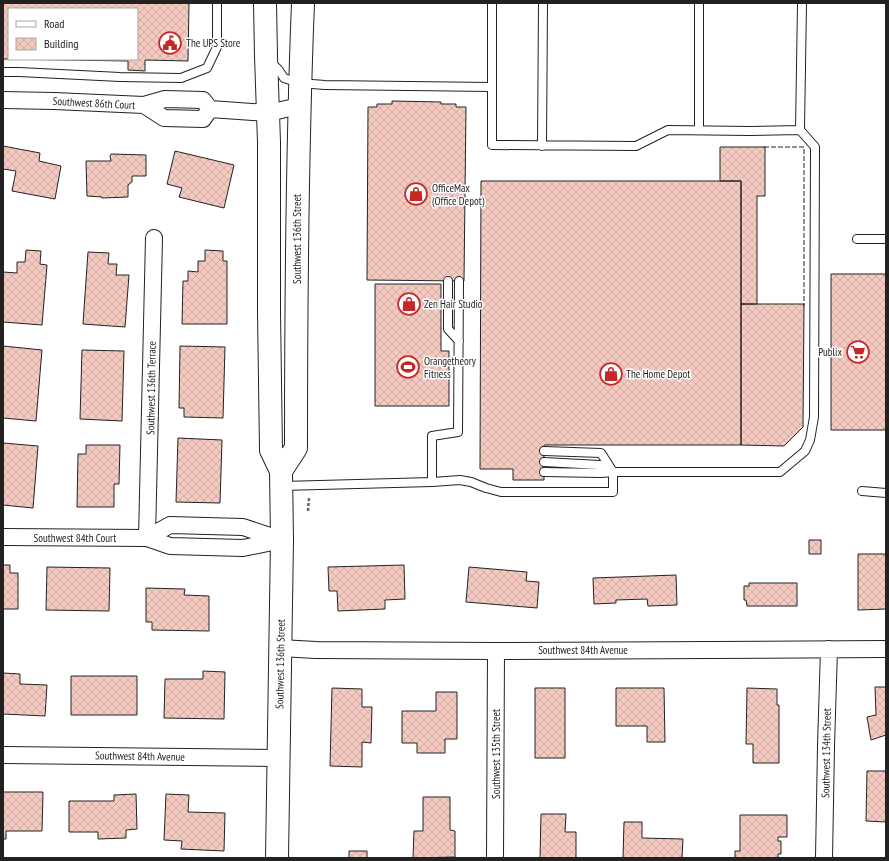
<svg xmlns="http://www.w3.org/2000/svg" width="889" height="861" viewBox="0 0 889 861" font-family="'PT Sans Narrow',sans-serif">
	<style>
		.building { fill: url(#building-cross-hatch); stroke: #222; fill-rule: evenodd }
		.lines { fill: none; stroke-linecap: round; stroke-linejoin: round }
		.lane-casing { stroke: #222; stroke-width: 10 }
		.street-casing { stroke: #222; stroke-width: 18 }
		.secondary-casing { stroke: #222; stroke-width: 24 }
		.path { stroke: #646464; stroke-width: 2.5; stroke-dasharray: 3 2; stroke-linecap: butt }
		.lane { stroke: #fff; stroke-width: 8 }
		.street { stroke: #fff; stroke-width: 16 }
		.secondary { stroke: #fff; stroke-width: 22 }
		.fence { stroke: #222; stroke-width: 1; stroke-dasharray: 5 2; stroke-linecap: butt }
		.labels { text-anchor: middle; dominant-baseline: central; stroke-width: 3; stroke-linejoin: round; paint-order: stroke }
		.poi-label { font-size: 11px; fill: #222; stroke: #fff; text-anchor: start }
		.street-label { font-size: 11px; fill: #222; stroke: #fff }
	</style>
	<defs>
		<pattern id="building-cross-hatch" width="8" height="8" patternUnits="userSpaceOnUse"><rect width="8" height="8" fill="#f3c9c0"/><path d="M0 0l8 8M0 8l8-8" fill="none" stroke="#d0aca5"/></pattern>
	</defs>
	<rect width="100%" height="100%" fill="#fff"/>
	<path class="building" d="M 3,3 L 189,3 L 188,61 L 145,60 L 145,71 L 128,70 L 128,61 L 3,59 ZM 9,9 L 137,9 L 137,59 L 9,59 Z
		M 392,101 L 441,102 L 441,104 L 456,104 L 456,107 L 466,107 L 464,281 L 367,280 L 368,107 L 377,107 L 377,104 L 392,104 Z
		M 3,146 L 40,153 L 39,161 L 61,166 L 55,199 L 12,191 L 16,171 L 3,169 Z
		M 720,147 L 765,147 L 765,196 L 757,196 L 757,304 L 741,304 L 741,181 L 720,181 Z
		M 175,151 L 234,165 L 224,208 L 179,197 L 182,188 L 167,184 Z
		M 111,154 L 146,155 L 146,176 L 132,176 L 132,182 L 128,185 L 128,197 L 102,198 L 102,197 L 87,196 L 86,161 L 111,161 L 110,156 Z
		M 481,181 L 741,181 L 741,445 L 544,445 L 544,480 L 513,480 L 513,469 L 480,469 Z
		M 26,250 L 41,251 L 40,264 L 47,265 L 42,325 L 3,322 L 3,272 L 17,273 L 17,262 L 25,262 Z
		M 205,250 L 223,251 L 223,261 L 227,261 L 227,324 L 182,324 L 183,281 L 188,281 L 188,271 L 198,272 L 198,261 L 205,261 Z
		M 88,252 L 109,253 L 108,264 L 117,264 L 116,275 L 129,275 L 125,327 L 83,324 Z
		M 831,274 L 886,274 L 886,430 L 831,430 Z
		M 375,284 L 441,284 L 441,351 L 449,351 L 449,406 L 375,406 Z
		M 741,304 L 804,304 L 803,427 L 784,446 L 741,445 Z
		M 3,346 L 42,350 L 36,421 L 3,418 Z
		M 180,346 L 225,347 L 223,418 L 184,417 L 184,408 L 179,408 Z
		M 82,350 L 124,351 L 122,421 L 80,419 Z
		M 178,438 L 222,440 L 220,503 L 176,502 Z
		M 3,443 L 38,446 L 33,508 L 3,505 Z
		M 86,445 L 120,445 L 119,484 L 114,484 L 114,507 L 77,507 L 78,454 L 86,454 Z
		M 809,540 L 821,540 L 821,554 L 809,554 Z
		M 858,554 L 886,554 L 886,609 L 858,610 Z
		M 3,565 L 10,565 L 10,573 L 18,573 L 18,609 L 3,609 Z
		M 404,565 L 405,599 L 385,600 L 385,609 L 338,611 L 337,591 L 329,591 L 328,567 Z
		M 47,567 L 110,568 L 109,611 L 46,610 Z
		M 469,567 L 527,572 L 526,581 L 539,582 L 537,608 L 466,602 Z
		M 676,575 L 677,605 L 648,606 L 647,599 L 616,600 L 616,603 L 594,604 L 593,578 Z
		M 749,583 L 797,583 L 797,606 L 747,606 L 746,600 L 744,600 L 744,586 L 749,586 Z
		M 146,588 L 185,589 L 184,595 L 209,596 L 209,631 L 152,630 L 152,622 L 146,622 Z
		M 203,671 L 225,672 L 224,719 L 164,718 L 165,679 L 203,679 Z
		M 3,673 L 20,674 L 20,684 L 47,685 L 45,716 L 3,714 Z
		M 71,676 L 137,676 L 137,715 L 71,715 Z
		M 875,687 L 886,687 L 886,735 L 871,740 L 867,717 L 876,715 Z
		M 332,688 L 362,689 L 362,707 L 372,707 L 371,743 L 362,742 L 362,767 L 330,766 Z
		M 535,688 L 565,688 L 565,758 L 535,758 Z
		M 616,688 L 664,688 L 665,742 L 647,742 L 647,726 L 616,726 Z
		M 747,688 L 777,689 L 777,705 L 779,705 L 779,763 L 753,763 L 753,744 L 746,744 Z
		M 436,692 L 457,692 L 457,739 L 445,739 L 445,753 L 417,753 L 417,743 L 402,743 L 402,711 L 436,711 Z
		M 867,771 L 886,771 L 886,822 L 866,821 Z
		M 3,792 L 43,792 L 42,831 L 6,831 L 6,839 L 3,839 Z
		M 136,794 L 137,829 L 126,830 L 126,838 L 98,839 L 98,832 L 69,832 L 69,801 L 114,801 L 114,795 Z
		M 166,794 L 189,795 L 188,812 L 225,813 L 224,851 L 181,849 L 182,841 L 164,840 Z
		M 423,797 L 450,797 L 450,830 L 455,831 L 455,857 L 413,858 L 414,831 L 423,831 Z
		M 541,814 L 566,814 L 565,832 L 576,832 L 576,858 L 540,858 Z
		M 740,815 L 787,815 L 787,837 L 778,837 L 778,841 L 781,841 L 781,854 L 778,854 L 778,858 L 735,858 L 735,851 L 740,851 Z
		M 624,822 L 642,822 L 642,838 L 683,839 L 682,858 L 623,858 Z
		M 349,851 L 367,851 L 367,858 L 349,858 Z"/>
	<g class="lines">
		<g class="lane-casing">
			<path id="lane" d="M 699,3 L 699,130
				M 270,62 L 278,69 L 284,78 L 299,83 L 325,85 L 492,87
				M 3,72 L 19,72 L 120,77 L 181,78 L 207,68 L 217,47 L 217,3
				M 800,130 L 802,3
				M 542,146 L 543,3
				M 857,239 L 886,239
				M 448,281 L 448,329 L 459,341
				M 544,451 L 601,453 L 613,472
				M 544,462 L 600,465 L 611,471
				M 544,472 L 601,473 L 613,472
				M 432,482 L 432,436 L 458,432 L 459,281
				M 282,486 L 432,482 L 460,480 L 471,482 L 486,488 L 501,492 L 613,492 L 613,472 L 780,472 L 805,451 L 810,440 L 814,417 L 815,147 L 800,130 L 750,131 L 668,130 L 636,146 L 492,145 L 492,3
				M 862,491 L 886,493"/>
		</g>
		<g class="street-casing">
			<path id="street" d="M 3,100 L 54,101 L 144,105 L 165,99 L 203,100 L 210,109 L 268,113 L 299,106
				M 144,105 L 164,118 L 203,119 L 210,109
				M 170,525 L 243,527 L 282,540 L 243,548 L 170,546 L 147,538 Z
				M 3,537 L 147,538 L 154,238
				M 280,648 L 316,650 L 496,651 L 886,649
				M 3,755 L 278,758
				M 495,858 L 496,651
				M 824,858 L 826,746 L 829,649"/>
		</g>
		<g class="secondary-casing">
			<path id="secondary" d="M 265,3 L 266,56 L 269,142 L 269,312 L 271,450 L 281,471 L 282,540 L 277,858
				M 281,471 L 296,448 C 296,299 297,151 303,3"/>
		</g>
		<path class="path" d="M 308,511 L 309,498"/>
		<use href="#lane" class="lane"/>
		<use href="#street" class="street"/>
		<use href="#secondary" class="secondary"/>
		<path class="fence" d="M 764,147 L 804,147 L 804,306"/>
	</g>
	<defs>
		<g id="civic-ring" transform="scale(1.15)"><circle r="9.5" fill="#fff" stroke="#c62828" stroke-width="1.5"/><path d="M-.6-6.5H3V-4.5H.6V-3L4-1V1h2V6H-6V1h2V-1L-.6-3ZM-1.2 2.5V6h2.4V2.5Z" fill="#c62828"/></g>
		<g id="shop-ring" transform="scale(1.15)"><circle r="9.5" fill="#fff" stroke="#c62828" stroke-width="1.5"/><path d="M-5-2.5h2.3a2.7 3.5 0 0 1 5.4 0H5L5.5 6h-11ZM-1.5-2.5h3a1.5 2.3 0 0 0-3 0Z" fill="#c62828"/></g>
		<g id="supermarket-ring" transform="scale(1.15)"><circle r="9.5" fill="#fff" stroke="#c62828" stroke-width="1.5"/><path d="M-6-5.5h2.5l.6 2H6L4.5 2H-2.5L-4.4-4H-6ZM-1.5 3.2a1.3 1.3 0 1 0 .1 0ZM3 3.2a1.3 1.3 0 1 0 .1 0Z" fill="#c62828"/></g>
		<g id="stadium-ring" transform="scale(1.15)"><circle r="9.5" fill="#fff" stroke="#c62828" stroke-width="1.5"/><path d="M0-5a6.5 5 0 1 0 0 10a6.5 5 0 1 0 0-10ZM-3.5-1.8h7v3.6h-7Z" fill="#c62828"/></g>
	</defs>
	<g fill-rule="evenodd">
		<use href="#civic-ring" x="170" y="43"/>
		<use href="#shop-ring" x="416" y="194"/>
		<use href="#shop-ring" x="409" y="304"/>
		<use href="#supermarket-ring" x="858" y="352"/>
		<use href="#stadium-ring" x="408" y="367"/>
		<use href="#shop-ring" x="611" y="374"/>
	</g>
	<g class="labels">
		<g class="poi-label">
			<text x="186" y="43">The UPS Store</text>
			<text x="432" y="188">OfficeMax<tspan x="432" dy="13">(Office Depot)</tspan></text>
			<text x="424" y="304">Zen Hair Studio</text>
			<text x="842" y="352" text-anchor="end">Publix</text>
			<text x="424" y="361">Orangetheory<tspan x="424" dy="13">Fitness</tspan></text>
			<text x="626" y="374">The Home Depot</text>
		</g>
		<g class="street-label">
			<text transform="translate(94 103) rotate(3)">Southwest 86th Court</text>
			<text transform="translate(297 239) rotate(-90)">Southwest 136th Street</text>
			<text transform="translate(151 388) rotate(-89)">Southwest 136th Terrace</text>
			<text x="75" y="538">Southwest 84th Court</text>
			<text x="583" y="650">Southwest 84th Avenue</text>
			<text transform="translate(280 664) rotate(-89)">Southwest 136th Street</text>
			<text transform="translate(826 753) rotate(-89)">Southwest 134th Street</text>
			<text transform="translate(496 754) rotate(-90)">Southwest 135th Street</text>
			<text transform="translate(140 756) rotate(1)">Southwest 84th Avenue</text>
		</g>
	</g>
	<rect width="889" height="861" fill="none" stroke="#222222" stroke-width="8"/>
	<rect x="8" y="8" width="130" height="52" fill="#ffffff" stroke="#a7a7a7"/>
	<rect x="16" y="21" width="20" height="6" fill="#ffffff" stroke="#a7a7a7"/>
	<text x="44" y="28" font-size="12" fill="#222222">Road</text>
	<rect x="16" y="38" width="20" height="12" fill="url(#building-cross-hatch)" stroke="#a7a7a7"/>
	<text x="44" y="48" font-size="12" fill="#222222">Building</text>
</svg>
